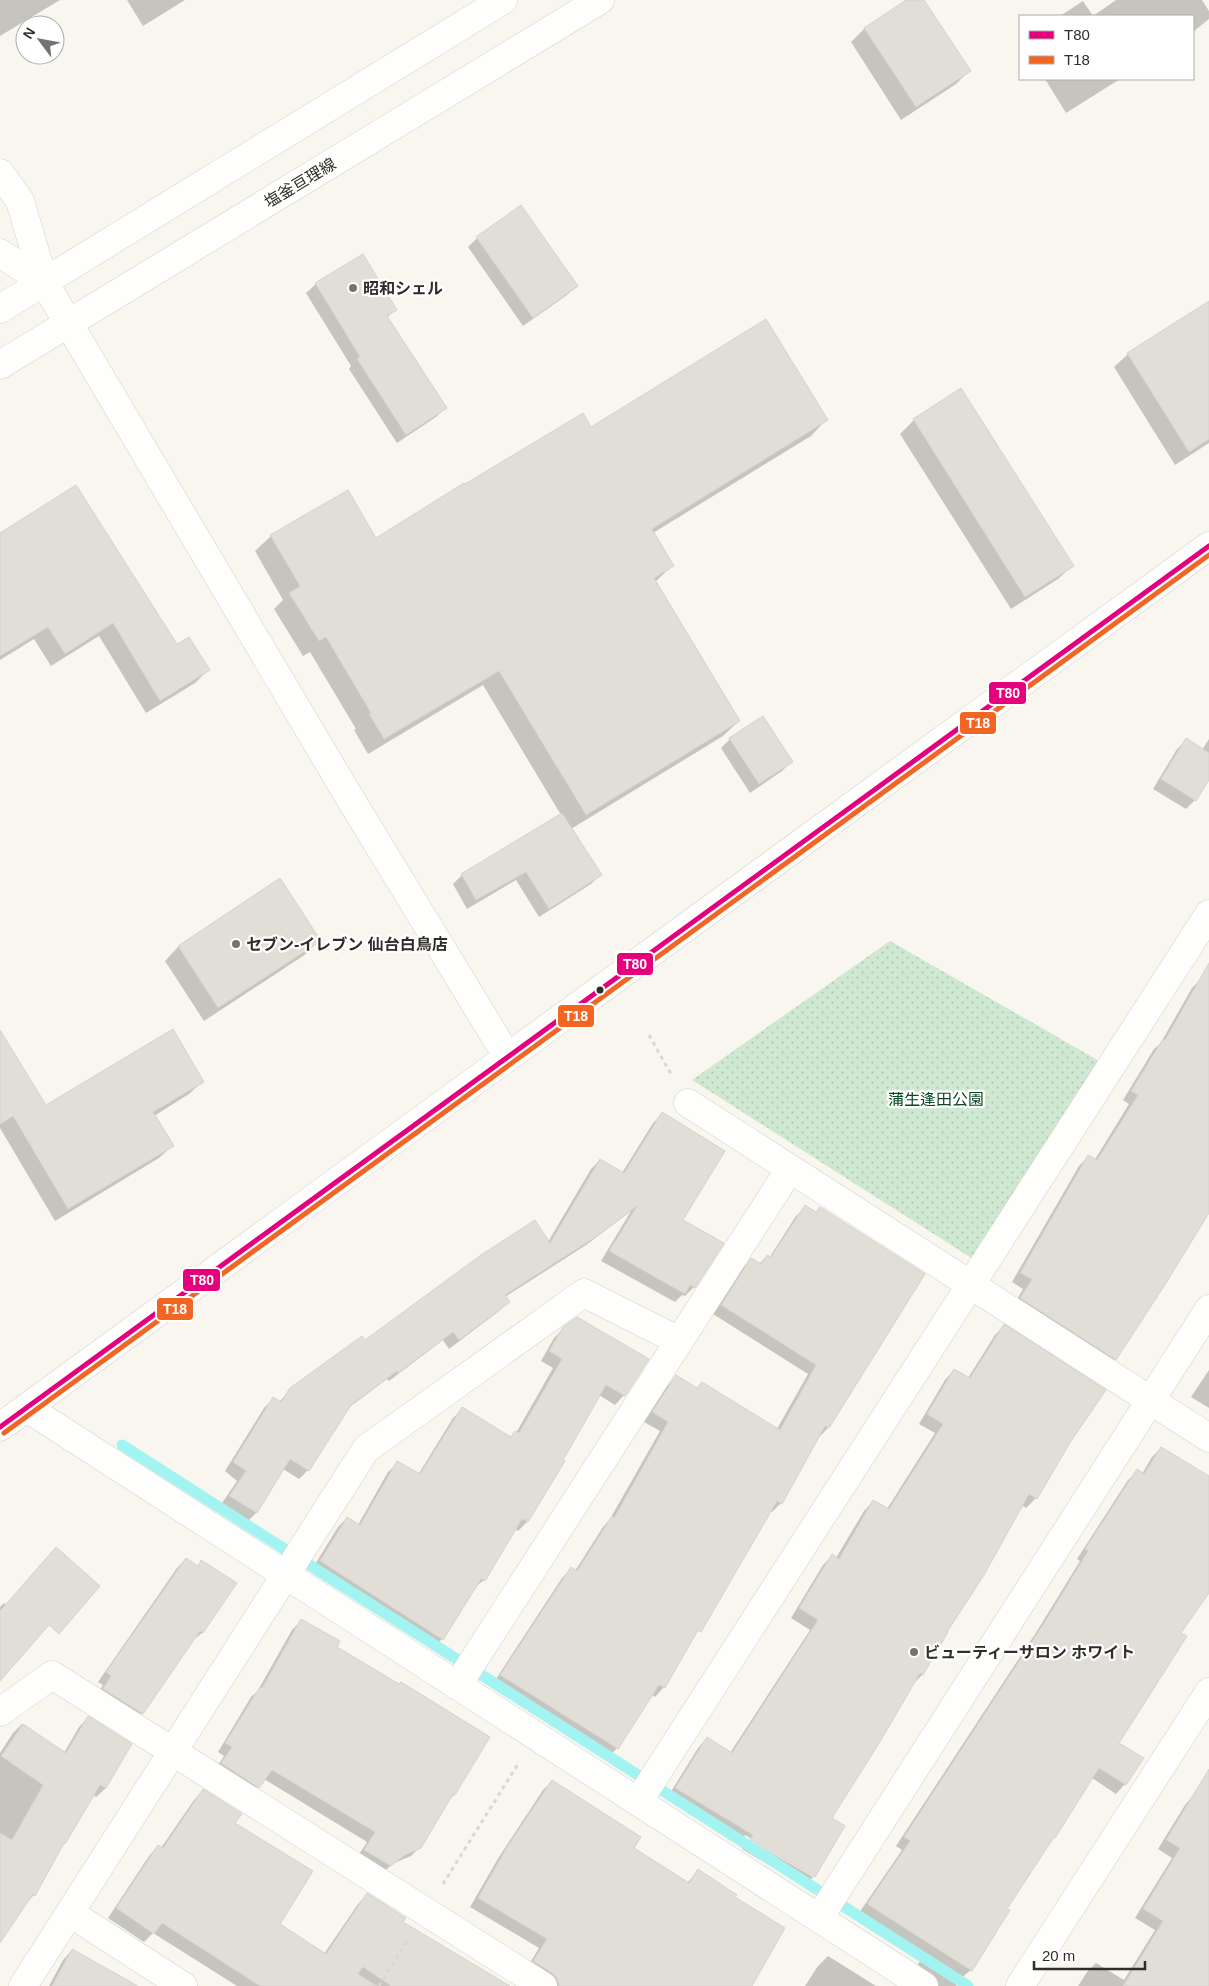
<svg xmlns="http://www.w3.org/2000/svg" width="1209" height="1986" viewBox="0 0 1209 1986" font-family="Helvetica,'Noto Sans JP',sans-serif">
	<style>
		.park { fill: url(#park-dots) }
		.shadow { fill: #0003 }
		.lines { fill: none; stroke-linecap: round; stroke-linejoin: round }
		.stream { stroke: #a2f4f2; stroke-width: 11 }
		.building { fill: #e1ded8; stroke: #d5d2cc }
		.minor-casing { stroke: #d2d1cb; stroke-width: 29 }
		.major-casing { stroke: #d2d1cb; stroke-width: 29 }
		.highway-casing { stroke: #d2d1cb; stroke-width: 29 }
		.path { stroke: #d8d7d5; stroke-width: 3; stroke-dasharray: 4 4; stroke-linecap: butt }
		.minor { stroke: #fefefc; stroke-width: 28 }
		.major { stroke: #fefefc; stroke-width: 28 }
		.highway { stroke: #fefefc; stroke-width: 28 }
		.bus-1-casing { stroke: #fff; stroke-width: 9 }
		.bus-2-casing { stroke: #fff; stroke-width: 9 }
		.bus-1 { stroke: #e5007d; stroke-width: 5 }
		.bus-2 { stroke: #f26522; stroke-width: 5 }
		.poi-dot { fill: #75736d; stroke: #fff; stroke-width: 2 }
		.bus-dot { fill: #2e2d28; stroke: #fff; stroke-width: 2 }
		.labels { text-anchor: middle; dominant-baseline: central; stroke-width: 4.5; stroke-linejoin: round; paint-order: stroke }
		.street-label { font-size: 16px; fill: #2e2d28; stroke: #fff }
		.poi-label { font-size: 16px; font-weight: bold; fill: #2e2d28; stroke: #fff; text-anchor: start }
		.park-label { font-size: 16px; fill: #0b4726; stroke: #fff }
		.line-badge { stroke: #fff; stroke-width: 2 }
		.badge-label { font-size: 14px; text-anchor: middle; font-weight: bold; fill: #fff }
	</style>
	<defs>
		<pattern id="park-dots" width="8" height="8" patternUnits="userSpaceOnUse" patternTransform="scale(1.25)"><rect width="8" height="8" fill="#cee8d1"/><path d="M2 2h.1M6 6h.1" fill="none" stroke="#b1c7b3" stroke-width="1.8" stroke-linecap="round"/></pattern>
	</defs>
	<rect width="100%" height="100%" fill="#f8f6ee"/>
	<path class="park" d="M 890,941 L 1101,1062 L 973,1259 L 692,1080 Z"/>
	<path class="shadow" d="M 0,0 L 60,0 L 0,36 Z
		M 127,0 L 185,0 L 143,26 Z
		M 909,0 L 923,0 L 969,71 L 956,84 L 901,120 L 851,42 L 864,29 Z
		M 1116,0 L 1202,0 L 1209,11 L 1209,19 L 1193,32 L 1193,16 L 1060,16 L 1083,1 L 1093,16 Z
		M 1045,79 L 1120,79 L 1066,113 Z
		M 477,238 L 577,286 L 567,295 L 523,326 L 468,247 Z
		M 316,284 L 395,309 L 387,318 L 445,408 L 436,417 L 397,443 L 349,369 L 351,366 L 306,293 Z
		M 1209,312 L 1209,443 L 1175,465 L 1114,367 L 1128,354 Z
		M 826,420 L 811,436 L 653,533 L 672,566 L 655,582 L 739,721 L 723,736 L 571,829 L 600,875 L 591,884 L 539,917 L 516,880 L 467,909 L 453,884 L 462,875 L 561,815 L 483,685 L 368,754 L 354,730 L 356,729 L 310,652 L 303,656 L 274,609 L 283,600 L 255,551 L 271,536 L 375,540 L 465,486 L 591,429 Z
		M 914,420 L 1072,566 L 1058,579 L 1011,609 L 900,434 Z
		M 0,534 L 176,646 L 208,670 L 195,683 L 146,713 L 99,636 L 51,666 L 34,639 L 0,660 Z
		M 730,739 L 791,762 L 782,771 L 750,793 L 721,748 Z
		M 1209,739 L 1209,777 L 1195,800 L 1186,809 L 1153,789 L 1177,749 L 1186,740 L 1202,750 Z
		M 279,879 L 319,940 L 306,954 L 204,1021 L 165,961 L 178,947 Z
		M 1209,965 L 1209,1208 L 1115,1359 L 1106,1368 L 1012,1308 L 1023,1289 L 1012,1282 L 1079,1166 L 1088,1157 L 1094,1161 L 1129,1104 L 1123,1100 L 1154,1049 L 1160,1044 L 1192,988 L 1200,980 Z
		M 0,1033 L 46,1107 L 202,1082 L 189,1094 L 154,1116 L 172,1146 L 159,1158 L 55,1221 L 0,1128 Z
		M 662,1114 L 694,1287 L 685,1296 L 682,1295 L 675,1302 L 601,1261 L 631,1211 L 586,1245 L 505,1297 L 508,1302 L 499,1311 L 449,1349 L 443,1340 L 389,1381 L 387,1379 L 347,1409 L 308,1470 L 299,1479 L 283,1469 L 256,1513 L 247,1522 L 220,1506 L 237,1481 L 225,1471 L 264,1408 L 273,1399 L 279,1402 L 291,1389 L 365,1342 L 548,1242 L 591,1169 L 600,1160 L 622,1173 L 653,1123 Z
		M 806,1207 L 924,1275 L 828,1428 L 819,1437 L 781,1503 L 772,1512 L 770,1511 L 664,1687 L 655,1697 L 651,1694 L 617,1748 L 608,1758 L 492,1685 L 562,1578 L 571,1569 L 575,1571 L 603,1527 L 610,1519 L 660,1431 L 644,1422 L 667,1386 L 676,1377 L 777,1429 L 808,1374 L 713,1314 L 742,1269 L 751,1260 L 759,1264 L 767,1256 L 769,1258 L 796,1216 Z
		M 1004,1326 L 1070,1440 L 1036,1498 L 1026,1508 L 1022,1505 L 922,1675 L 913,1684 L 830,1819 L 843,1826 L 814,1876 L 745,1835 L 744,1837 L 813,1877 L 805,1886 L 742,1849 L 744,1845 L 667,1798 L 698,1748 L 707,1738 L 730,1753 L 810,1630 L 791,1618 L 823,1565 L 832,1556 L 836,1558 L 864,1511 L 873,1501 L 887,1509 L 935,1433 L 919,1424 L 945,1380 L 954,1370 L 968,1378 L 995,1335 Z
		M 564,1328 L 624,1395 L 615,1405 L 599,1395 L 562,1460 L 563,1461 L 527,1522 L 518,1531 L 515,1529 L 484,1580 L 473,1589 L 442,1639 L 433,1648 L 400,1628 L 400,1626 L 311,1571 L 338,1527 L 347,1518 L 358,1525 L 388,1472 L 398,1463 L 418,1475 L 453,1418 L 463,1409 L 510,1438 L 516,1433 L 553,1368 L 541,1361 L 554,1338 Z
		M 1209,1370 L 1209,1408 L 1191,1397 Z
		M 1161,1448 L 1209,1484 L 1209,1591 L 1179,1633 L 1117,1743 L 1125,1784 L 1116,1794 L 1092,1778 L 1054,1837 L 1049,1843 L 1006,1909 L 1008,1911 L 971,1970 L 960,1979 L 956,1986 L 927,1986 L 911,1974 L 923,1957 L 859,1913 L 902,1850 L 896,1846 L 1037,1631 L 1080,1561 L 1077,1559 L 1128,1480 L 1138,1471 L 1142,1474 L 1152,1457 Z
		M 186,1559 L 197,1566 L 202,1562 L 235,1583 L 202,1633 L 192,1641 L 142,1713 L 133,1722 L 95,1699 L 103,1685 L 98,1682 L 177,1568 Z
		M 4,1603 L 6,1605 L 0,1660 L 0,1607 Z
		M 301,1621 L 335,1647 L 454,1795 L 447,1802 L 420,1847 L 411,1856 L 394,1863 L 381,1874 L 356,1859 L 367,1842 L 264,1779 L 250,1796 L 213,1773 L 224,1756 L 218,1752 L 251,1697 L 257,1692 L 292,1630 Z
		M 88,1718 L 106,1788 L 96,1797 L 92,1794 L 64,1843 L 59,1848 L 34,1895 L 26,1903 L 0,1942 L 0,1753 L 13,1733 L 22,1724 L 64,1753 L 79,1727 Z
		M 1209,1776 L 1209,1986 L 1078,1986 L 1087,1972 L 1096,1963 L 1124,1980 L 1155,1930 L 1135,1918 L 1172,1858 L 1158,1849 L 1185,1805 Z
		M 552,1781 L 632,1848 L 687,1883 L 698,1871 L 734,1897 L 750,1986 L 546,1986 L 525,1971 L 539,1948 L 470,1907 L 499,1857 L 543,1790 Z
		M 203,1791 L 234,1823 L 278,1925 L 324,1954 L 358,1904 L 367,1895 L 402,1923 L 507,1986 L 237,1986 L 153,1933 L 144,1942 L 108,1918 L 149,1856 L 158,1846 L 161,1848 L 194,1800 Z
		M 72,1950 L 121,1986 L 49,1986 L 63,1960 Z
		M 828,1956 L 876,1986 L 805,1986 L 818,1966 Z"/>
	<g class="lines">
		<path class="stream" d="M 122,1445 L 968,1986"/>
	</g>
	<path class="building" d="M 906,0 L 924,0 L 971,71 L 916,107 L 864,28 Z
		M 521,205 L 578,286 L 533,318 L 476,237 Z
		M 363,254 L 397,310 L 387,316 L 447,408 L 406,435 L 357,359 L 360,357 L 315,283 Z
		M 1209,301 L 1209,439 L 1189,452 L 1127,353 Z
		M 766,319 L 828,420 L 652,529 L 674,566 L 654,578 L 740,721 L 586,815 L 499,671 L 384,739 L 369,714 L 371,713 L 326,637 L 319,641 L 289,593 L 300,586 L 270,535 L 348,490 L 376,538 L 464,483 L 465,484 L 583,413 L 591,427 Z
		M 961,388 L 1074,566 L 1025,597 L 913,419 Z
		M 76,485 L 177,644 L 189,637 L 210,670 L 160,701 L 113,623 L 65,654 L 48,627 L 0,656 L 0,533 Z
		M 763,716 L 793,762 L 759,784 L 729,738 Z
		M 1186,738 L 1209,753 L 1209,780 L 1196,801 L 1161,779 Z
		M 562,813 L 602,875 L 549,909 L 526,872 L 476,900 L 461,874 Z
		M 280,878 L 321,941 L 218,1008 L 178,946 Z
		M 1209,963 L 1209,1213 L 1166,1283 L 1116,1360 L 1020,1298 L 1032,1279 L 1020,1273 L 1088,1155 L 1097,1160 L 1138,1095 L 1131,1091 L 1163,1039 L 1165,1040 Z
		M 173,1029 L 204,1082 L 153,1112 L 174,1146 L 68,1209 L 13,1116 L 0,1124 L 0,1030 L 46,1105 Z
		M 662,1112 L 725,1151 L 683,1220 L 724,1243 L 695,1288 L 690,1285 L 685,1294 L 609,1251 L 637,1206 L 597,1236 L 505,1295 L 510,1302 L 459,1340 L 453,1332 L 398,1373 L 397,1371 L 351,1405 L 309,1471 L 290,1459 L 257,1513 L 229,1496 L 246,1471 L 233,1462 L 273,1397 L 281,1402 L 290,1388 L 362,1336 L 365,1340 L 481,1255 L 535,1220 L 550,1243 L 600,1159 L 624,1173 Z
		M 805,1205 L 816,1212 L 820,1207 L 925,1274 L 829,1428 L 825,1426 L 782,1504 L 777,1501 L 701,1632 L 698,1630 L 665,1688 L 659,1685 L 618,1749 L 500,1675 L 571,1567 L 577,1571 L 612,1516 L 614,1518 L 668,1422 L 652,1412 L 676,1375 L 697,1388 L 702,1382 L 780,1430 L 816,1365 L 721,1305 L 751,1258 L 761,1264 L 767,1255 L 771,1257 Z
		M 577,1317 L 649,1359 L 625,1396 L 606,1385 L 563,1460 L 565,1461 L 528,1522 L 522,1519 L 485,1581 L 481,1579 L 443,1640 L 320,1561 L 347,1517 L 360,1525 L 397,1461 L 420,1474 L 462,1407 L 511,1437 L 515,1431 L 519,1433 L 562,1359 L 549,1351 L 563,1327 Z
		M 1004,1324 L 1106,1390 L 1071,1441 L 1037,1499 L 1029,1494 L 984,1575 L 947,1632 L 948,1632 L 923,1675 L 920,1673 L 881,1740 L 832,1818 L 845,1826 L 815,1877 L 750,1839 L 753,1835 L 675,1788 L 707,1737 L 732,1753 L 818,1620 L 799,1608 L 832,1554 L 839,1559 L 873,1500 L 889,1509 L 943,1424 L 927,1414 L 954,1369 L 970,1378 Z
		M 1161,1447 L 1209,1476 L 1209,1593 L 1181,1633 L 1187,1636 L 1119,1743 L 1144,1758 L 1126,1785 L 1099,1768 L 1055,1838 L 1054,1837 L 1007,1909 L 1010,1910 L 972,1971 L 867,1904 L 910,1841 L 904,1837 L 1046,1620 L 1088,1551 L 1085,1549 L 1137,1469 L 1144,1474 Z
		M 56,1547 L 100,1586 L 59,1634 L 49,1625 L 0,1681 L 0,1611 Z
		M 186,1558 L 198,1566 L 201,1560 L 237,1583 L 203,1633 L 200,1631 L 143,1714 L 103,1689 L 111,1676 L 106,1672 Z
		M 301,1619 L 340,1641 L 337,1647 L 399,1684 L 401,1682 L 490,1737 L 455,1795 L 453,1794 L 421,1848 L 405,1855 L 391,1866 L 364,1850 L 375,1832 L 272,1770 L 259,1788 L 221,1763 L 232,1747 L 225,1743 L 260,1687 L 262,1688 Z
		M 88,1716 L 132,1744 L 106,1788 L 100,1785 L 65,1844 L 64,1843 L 35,1896 L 33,1894 L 0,1943 L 0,1833 L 12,1840 L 43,1785 L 1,1756 L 23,1724 L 66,1753 Z
		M 1209,1769 L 1209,1986 L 1123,1986 L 1163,1921 L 1143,1909 L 1180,1848 L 1166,1840 Z
		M 552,1780 L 641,1837 L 634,1848 L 689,1883 L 698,1869 L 737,1895 L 735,1897 L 785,1928 L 752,1986 L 559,1986 L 557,1978 L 552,1973 L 533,1961 L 547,1939 L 478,1898 L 507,1847 Z
		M 203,1789 L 242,1814 L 235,1823 L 313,1871 L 280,1924 L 326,1954 L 367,1893 L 406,1918 L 403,1922 L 510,1986 L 391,1986 L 363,1967 L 358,1974 L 377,1986 L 260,1986 L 162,1923 L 154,1934 L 116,1908 L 158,1845 L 163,1848 Z
		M 72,1949 L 138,1986 L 52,1986 Z"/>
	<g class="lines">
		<g class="minor-casing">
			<path id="minor" d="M 44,282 L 345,790 L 507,1056
				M 688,1103 L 1209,1438
				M 27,1408 L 924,1986
				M 0,1427 L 1209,546
				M 457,1686 L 790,1169
				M 0,1712 L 52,1675 L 543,1986
				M 638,1802 L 1209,914
				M 70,1913 L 183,1986
				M 819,1918 L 1209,1309
				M 23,1986 L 366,1449 L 584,1293 L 679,1341
				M 1020,1986 L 1209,1692"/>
		</g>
		<g class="major-casing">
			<path id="major" d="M 0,309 L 503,0
				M 0,365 L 600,0"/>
		</g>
		<g class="highway-casing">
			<path id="highway" d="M 0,173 L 20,201 L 44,282
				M 0,253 L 44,282"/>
		</g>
		<path class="path" d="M 649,1035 L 671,1074
			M 443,1884 L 518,1764
			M 379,1986 L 408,1940"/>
		<use href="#minor" class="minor"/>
		<use href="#major" class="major"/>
		<use href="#highway" class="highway"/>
		<g class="bus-1-casing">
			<path id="bus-1" d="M 0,1427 L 1209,546"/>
		</g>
		<g class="bus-2-casing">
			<path id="bus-2" d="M 4,1433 L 1209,555"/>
		</g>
		<use href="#bus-1" class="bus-1"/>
		<use href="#bus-2" class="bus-2"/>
	</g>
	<g class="poi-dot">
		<circle cx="353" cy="288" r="5"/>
		<circle cx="236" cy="944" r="5"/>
		<circle cx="914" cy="1652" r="5"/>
	</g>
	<circle class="bus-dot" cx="600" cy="990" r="4.5"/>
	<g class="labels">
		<g class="street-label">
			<text transform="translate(300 183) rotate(-31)">塩釜亘理線</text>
		</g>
		<g class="poi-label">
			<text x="363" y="288">昭和シェル</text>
			<text x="246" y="944">セブン-イレブン 仙台白鳥店</text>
			<text x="924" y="1652">ビューティーサロン ホワイト</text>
		</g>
		<g class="park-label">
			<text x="936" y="1099">蒲生逢田公園</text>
		</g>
	</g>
	<g class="line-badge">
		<rect x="988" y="681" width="39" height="24" rx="5" fill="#e5007d"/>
		<rect x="959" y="711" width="38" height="24" rx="5" fill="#f26522"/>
		<rect x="616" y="952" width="38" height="24" rx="5" fill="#e5007d"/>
		<rect x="557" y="1004" width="38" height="24" rx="5" fill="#f26522"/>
		<rect x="182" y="1268" width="39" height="24" rx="5" fill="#e5007d"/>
		<rect x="156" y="1297" width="38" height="24" rx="5" fill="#f26522"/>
	</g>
	<g class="badge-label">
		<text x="1008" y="698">T80</text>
		<text x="978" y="728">T18</text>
		<text x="635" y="969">T80</text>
		<text x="576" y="1021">T18</text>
		<text x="202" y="1285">T80</text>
		<text x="175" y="1314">T18</text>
	</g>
	<rect x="1019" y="15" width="175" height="65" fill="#ffffff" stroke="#ababa9"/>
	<rect x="1029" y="31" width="25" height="8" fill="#e5007d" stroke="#ababa9"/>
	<text x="1064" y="40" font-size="15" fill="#2e2d28">T80</text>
	<rect x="1029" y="56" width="25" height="8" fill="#f26522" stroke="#ababa9"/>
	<text x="1064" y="65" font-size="15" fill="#2e2d28">T18</text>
	<g transform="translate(40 40) rotate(302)"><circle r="24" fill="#ffffff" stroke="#ababa9"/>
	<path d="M0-4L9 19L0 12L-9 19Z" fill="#75736d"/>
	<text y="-8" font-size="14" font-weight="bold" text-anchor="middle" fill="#2e2d28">N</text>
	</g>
	<path d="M1034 1961v8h111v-8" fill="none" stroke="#2e2d28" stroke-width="2.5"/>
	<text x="1042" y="1961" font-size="15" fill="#2e2d28" stroke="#ffffff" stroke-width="4" paint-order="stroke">20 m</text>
</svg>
